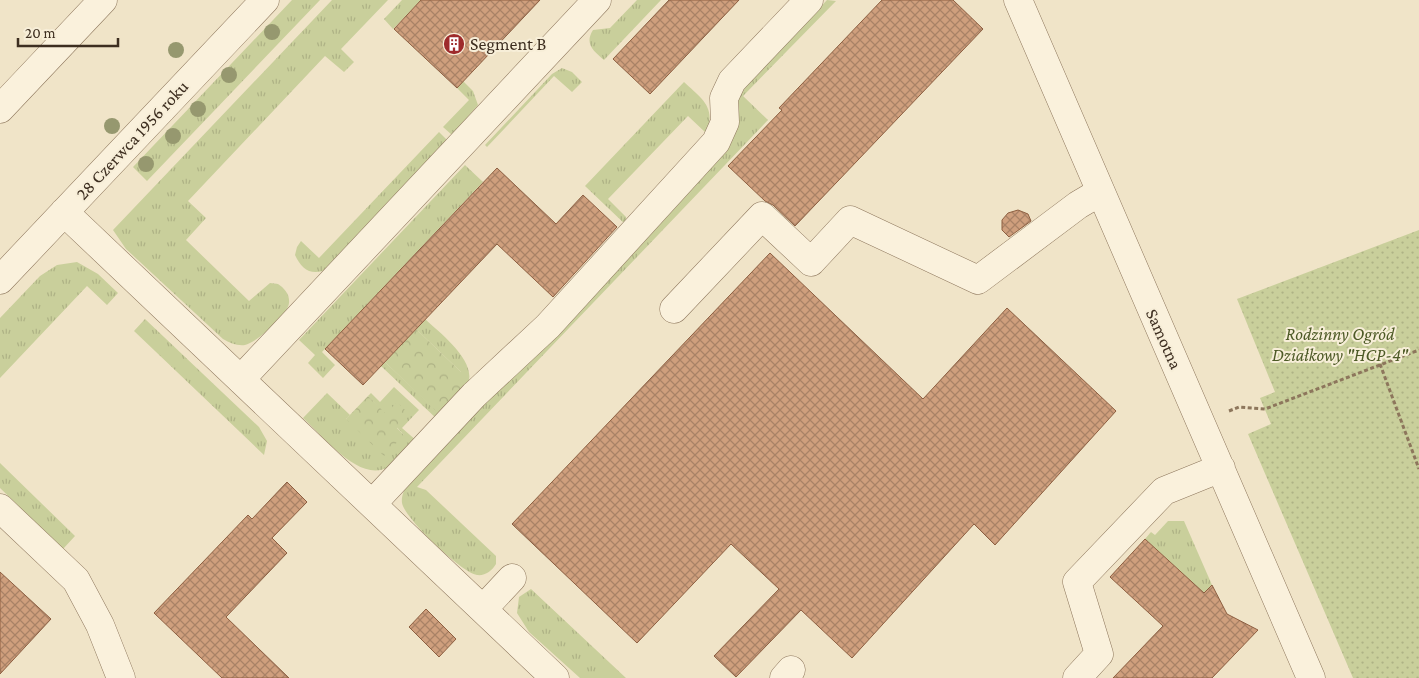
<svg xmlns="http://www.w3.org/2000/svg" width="1419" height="678" viewBox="0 0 1419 678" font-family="'Crimson Pro',serif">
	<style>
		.grass { fill: url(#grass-tufts) }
		.forest { fill: url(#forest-crowns) }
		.garden { fill: url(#garden-dots) }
		.building { fill: url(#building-cross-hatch); stroke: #8d5f41 }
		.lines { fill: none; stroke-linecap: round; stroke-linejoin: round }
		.minor-casing { stroke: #8d765c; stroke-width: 29 }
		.path { stroke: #8d765c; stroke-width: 3; stroke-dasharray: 4 2.5; stroke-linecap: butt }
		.minor { stroke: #faf1dc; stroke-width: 28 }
		.tree { fill: #96986f }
		.labels { text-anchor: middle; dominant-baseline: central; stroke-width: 4; stroke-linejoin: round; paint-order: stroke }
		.poi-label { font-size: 18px; fill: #3d2e20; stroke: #f7eed8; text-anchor: start }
		.street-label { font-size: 18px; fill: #3d2e20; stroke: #f7eed8 }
		.park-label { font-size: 18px; font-style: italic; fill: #4d5a26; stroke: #f7eed8 }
	</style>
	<defs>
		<pattern id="grass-tufts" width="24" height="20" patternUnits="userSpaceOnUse" patternTransform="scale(1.25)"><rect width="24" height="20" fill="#c9cf9b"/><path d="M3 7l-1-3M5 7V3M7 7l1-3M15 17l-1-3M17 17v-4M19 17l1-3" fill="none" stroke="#aeb285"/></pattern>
		<pattern id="forest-crowns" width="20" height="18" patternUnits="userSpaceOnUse" patternTransform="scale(1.25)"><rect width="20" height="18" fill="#c9cf9b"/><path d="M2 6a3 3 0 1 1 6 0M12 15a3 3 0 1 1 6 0" fill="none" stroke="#aeb285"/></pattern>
		<pattern id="garden-dots" width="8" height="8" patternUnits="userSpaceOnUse" patternTransform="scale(1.25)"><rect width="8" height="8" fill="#c9cf9b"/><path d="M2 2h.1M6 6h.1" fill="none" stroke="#aeb285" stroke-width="1.8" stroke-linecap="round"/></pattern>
		<pattern id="building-cross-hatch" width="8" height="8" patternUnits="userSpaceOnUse" patternTransform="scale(1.25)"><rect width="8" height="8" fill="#cf9f7d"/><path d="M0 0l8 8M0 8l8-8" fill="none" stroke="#a98266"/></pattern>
	</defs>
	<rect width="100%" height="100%" fill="#f0e4c8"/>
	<path class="grass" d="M 292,0 L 320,0 L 147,181 L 133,167 Z
		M 332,0 L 388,0 L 341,49 L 354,62 L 344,72 L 325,56 L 188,201 L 206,218 L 186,240 L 249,301 L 270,283 L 278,284 C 284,288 290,294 289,303 C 288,315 257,342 245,345 C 237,346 230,343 223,339 L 126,249 L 113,230 Z
		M 402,0 L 421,0 L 393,29 L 384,19 Z
		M 637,0 L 661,0 L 604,60 C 594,51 584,44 593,30 L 610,28 Z
		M 827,0 L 836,1 L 743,96 L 768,120 L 417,487 L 426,490 L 496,556 L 496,564 C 492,571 485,576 477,575 C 461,572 405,519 402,503 C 401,495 405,488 409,482 L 726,152 C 740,131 733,116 739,93 Z
		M 562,68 L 572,72 L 582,82 L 572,92 L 554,76 L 487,147 L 485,145 L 552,74 Z
		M 463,81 L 473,91 L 478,105 L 452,135 L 443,127 L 469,100 L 457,88 Z
		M 684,82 C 701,98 717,107 706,133 L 688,116 L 608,199 L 626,217 L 627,226 L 585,186 Z
		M 439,132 L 447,140 L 323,271 C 309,275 301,268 295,255 L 297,247 L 301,241 L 319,258 Z
		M 465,165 L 483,182 L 322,352 L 335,365 L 323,378 L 308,363 L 315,355 L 299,340 Z
		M 77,262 L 98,274 L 118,293 L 107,305 L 87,286 L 0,378 L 0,318 L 40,276 L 57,265 Z
		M 145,319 L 259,427 L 267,441 L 264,455 L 134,331 Z
		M 425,319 C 440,333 477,361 468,384 C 464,395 446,411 439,421 L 381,366 L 385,362 L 439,413 L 461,372 L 416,329 Z
		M 394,387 L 419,410 L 402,428 L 418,442 C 409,450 399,461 388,467 C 360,484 322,435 303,418 L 327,393 L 350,415 L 346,419 L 404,435 L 368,396 L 371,393 L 380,402 Z
		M 0,463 L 75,536 L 63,549 L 0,488 Z
		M 1168,521 L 1184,521 L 1212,585 L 1204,593 L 1145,539 L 1151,532 L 1155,535 Z
		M 531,589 L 626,678 L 580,678 L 529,632 L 517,613 L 519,597 Z"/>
	<path class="forest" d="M 416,329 L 461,372 L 461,391 L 439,414 L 385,362 Z
		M 368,396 L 386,414 L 397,402 L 410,415 L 397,428 L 404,435 L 384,456 L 346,419 Z"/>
	<path class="garden" d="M 1419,230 L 1419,678 L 1353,678 L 1248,434 L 1271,424 L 1260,398 L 1275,392 L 1237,299 Z"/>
	<path class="building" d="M 421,0 L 540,0 L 457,88 L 394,29 Z
		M 669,0 L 739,0 L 650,94 L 613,59 Z
		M 882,0 L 953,0 L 983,29 L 795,226 L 773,205 L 765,201 L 728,166 L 782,110 L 779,108 Z
		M 497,168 L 556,224 L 583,195 L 617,227 L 553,297 L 497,244 L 363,385 L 325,349 Z
		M 1018,210 L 1028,214 L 1031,221 L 1009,237 L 1002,230 L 1002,220 L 1008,213 Z
		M 770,253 L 923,399 L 1007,308 L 1116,411 L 995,545 L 974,524 L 852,658 L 801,610 L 736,677 L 714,656 L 779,589 L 731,544 L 637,643 L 512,524 Z
		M 287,482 L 307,502 L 272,538 L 287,553 L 226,617 L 289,678 L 222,678 L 154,613 L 248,515 L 252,519 Z
		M 1145,539 L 1204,593 L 1212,585 L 1227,614 L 1258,630 L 1212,678 L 1113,678 L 1163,626 L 1110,577 Z
		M 0,572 L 51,619 L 0,674 Z
		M 426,609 L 456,639 L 439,657 L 409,627 Z"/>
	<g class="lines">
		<g class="minor-casing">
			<path id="minor" d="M 1018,0 L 1311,678
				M 0,109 L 103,0
				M 64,212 L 555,678
				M 0,280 L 265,0
				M 674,309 L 762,216 L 811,262 L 850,220 L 978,280 L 1078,205 L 1100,192
				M 241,379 L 597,0
				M 372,504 L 474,395 L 548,326 L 716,142 L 725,122 L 724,98 L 732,81 L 809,0
				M 0,508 L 76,580 L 100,625 L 121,678
				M 483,609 L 512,578
				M 784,678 L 791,670
				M 1077,678 L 1099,654 L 1077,582 L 1164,491 L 1221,468"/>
		</g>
		<path class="path" d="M 1380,364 L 1419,469
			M 1229,411 L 1239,407 L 1265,409 L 1419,350"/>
		<use href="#minor" class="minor"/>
	</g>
	<g class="tree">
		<circle cx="272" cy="32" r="8"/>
		<circle cx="176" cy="50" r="8"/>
		<circle cx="229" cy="75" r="8"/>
		<circle cx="198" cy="109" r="8"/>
		<circle cx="112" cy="126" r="8"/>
		<circle cx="173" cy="136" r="8"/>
		<circle cx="146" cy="164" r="8"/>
	</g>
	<defs>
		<g id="building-disc" transform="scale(1.125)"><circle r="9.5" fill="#9e2a2b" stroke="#f7eed8"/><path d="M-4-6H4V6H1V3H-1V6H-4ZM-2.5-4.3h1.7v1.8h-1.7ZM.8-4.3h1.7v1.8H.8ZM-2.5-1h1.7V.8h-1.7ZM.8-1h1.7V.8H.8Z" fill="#fff"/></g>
	</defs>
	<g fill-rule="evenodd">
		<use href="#building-disc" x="454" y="44"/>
	</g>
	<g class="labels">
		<g class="poi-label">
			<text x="470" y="44">Segment B</text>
		</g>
		<g class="street-label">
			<text transform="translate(132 140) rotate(-47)">28 Czerwca 1956 roku</text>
			<text transform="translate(1164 339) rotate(66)">Samotna</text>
		</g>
		<g class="park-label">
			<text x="1340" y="334">Rodzinny Ogród<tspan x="1340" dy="21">Działkowy "HCP-4"</tspan></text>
		</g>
	</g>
	<path d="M18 38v8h100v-8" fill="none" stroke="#3d2e20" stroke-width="2.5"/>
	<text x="25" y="38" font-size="15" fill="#3d2e20" stroke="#f7eed8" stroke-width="4" paint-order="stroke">20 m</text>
</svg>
